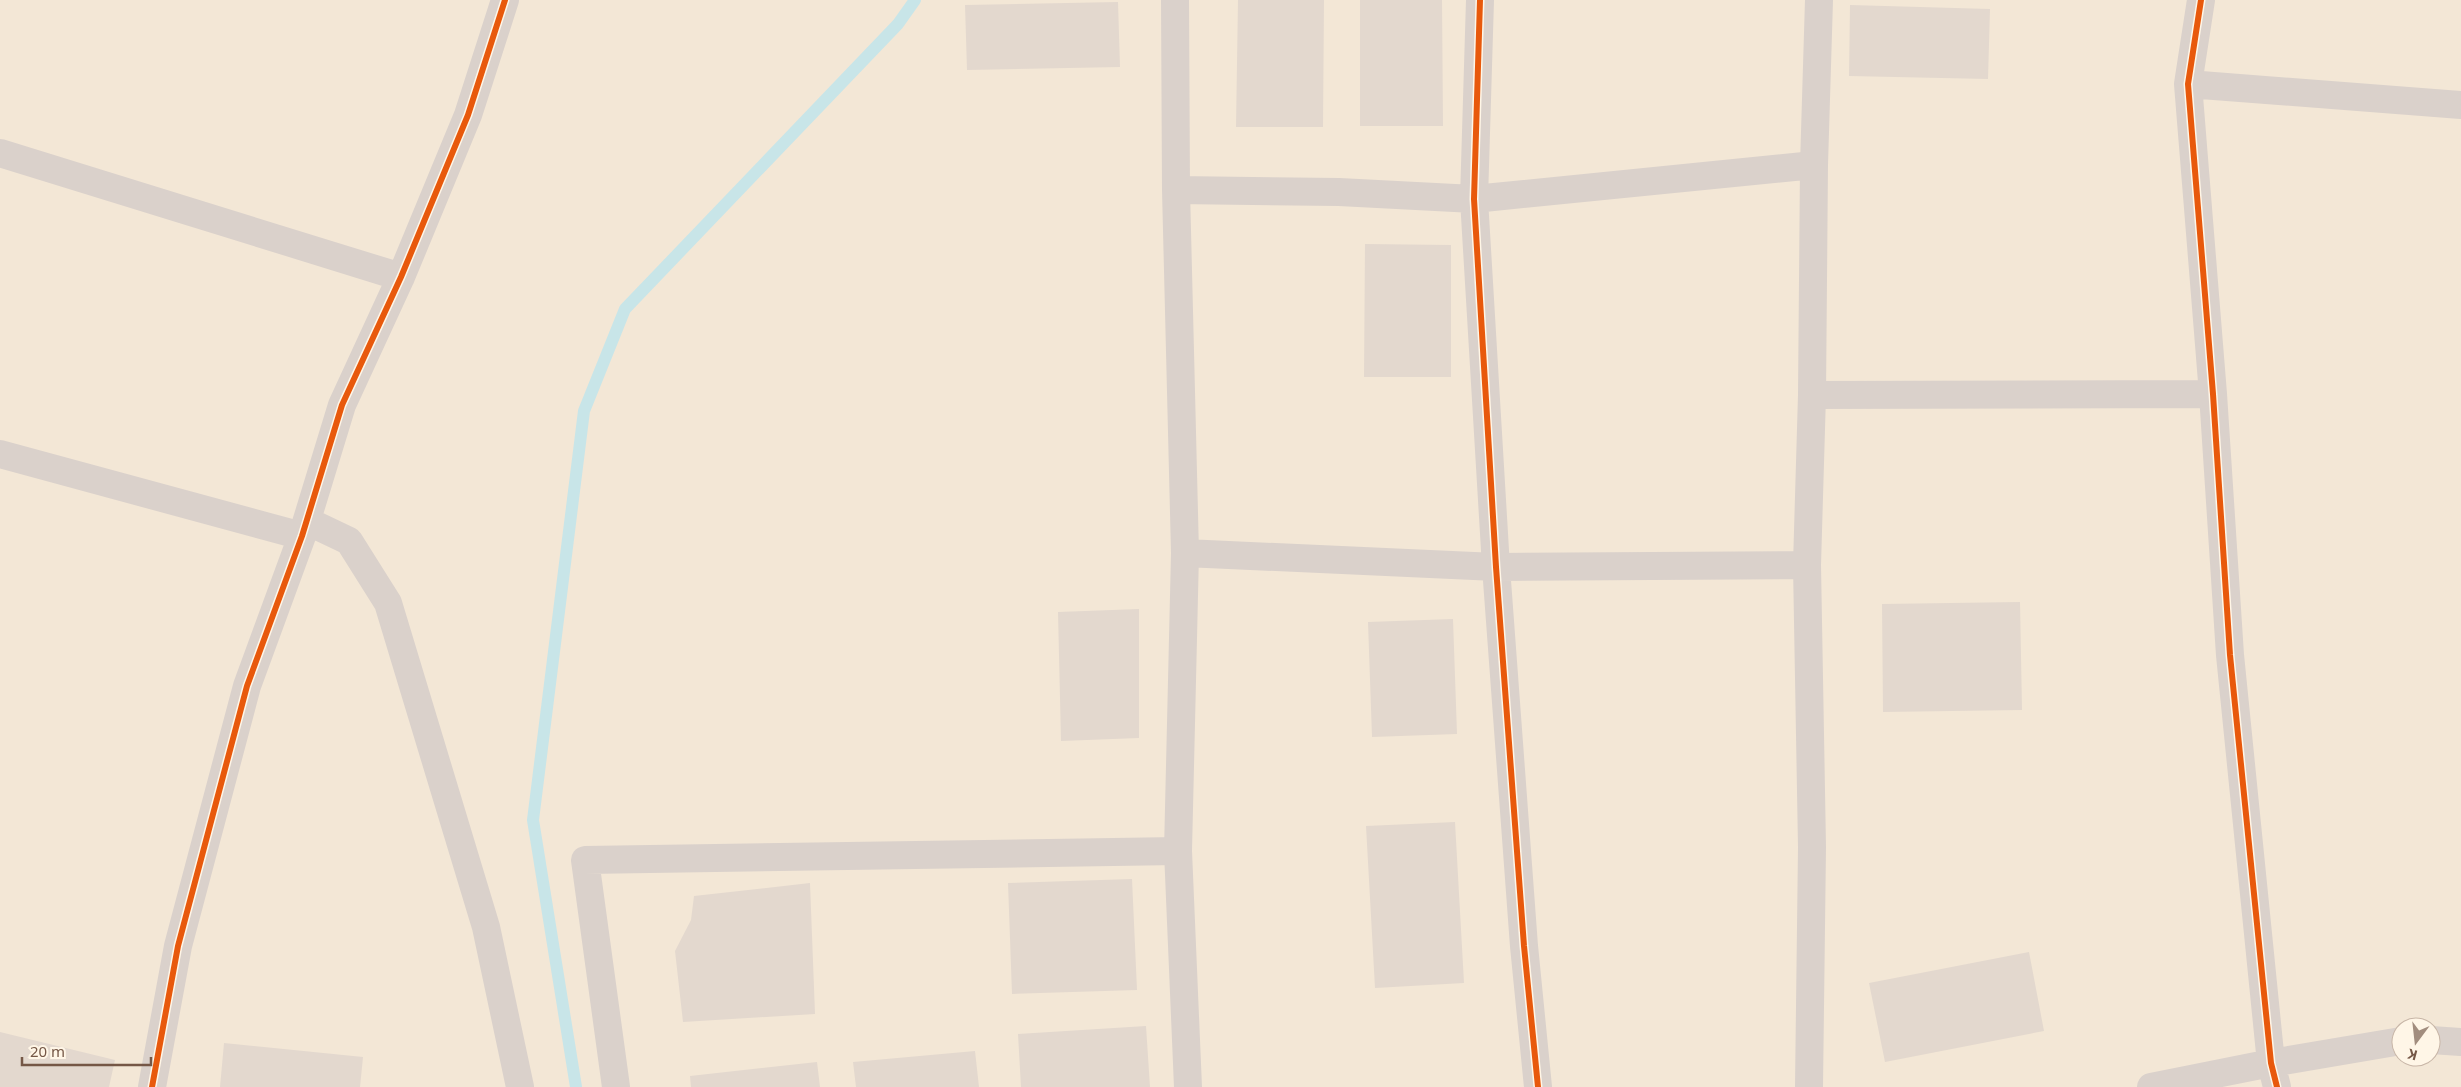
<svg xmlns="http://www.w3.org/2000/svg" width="2461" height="1087" viewBox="0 0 2461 1087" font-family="'Noto Sans',sans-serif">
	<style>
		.residential { fill: #f3e7d6; fill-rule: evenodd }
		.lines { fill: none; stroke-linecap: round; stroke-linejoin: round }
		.stream { stroke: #c8e5e8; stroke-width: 12 }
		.building { fill: #e3d8ce }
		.minor { stroke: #dad1cb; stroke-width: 28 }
		.cycleway-casing { stroke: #fff6e7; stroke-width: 9 }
		.cycleway { stroke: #e8590c; stroke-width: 6 }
	</style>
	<rect width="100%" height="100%" fill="#f7f1e7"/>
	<path class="residential" d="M 0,0 L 2461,0 L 2461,1087 L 0,1087 ZM 2401,1027 L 2431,1027 L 2431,1057 L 2401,1057 Z"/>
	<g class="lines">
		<path class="stream" d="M 576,1087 L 533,820 L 584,411 L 625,309 L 898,24 L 915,0"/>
	</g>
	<path class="building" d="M 1238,0 L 1324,0 L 1323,127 L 1236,127 Z
		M 1360,0 L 1442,0 L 1443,126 L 1360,126 Z
		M 1118,2 L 1120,67 L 967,70 L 965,5 Z
		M 1850,5 L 1990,9 L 1988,79 L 1849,76 Z
		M 1365,244 L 1451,245 L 1451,377 L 1364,377 Z
		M 2020,602 L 2022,710 L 1883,712 L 1882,604 Z
		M 1139,609 L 1139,738 L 1061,741 L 1058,612 Z
		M 1453,619 L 1457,734 L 1372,737 L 1368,622 Z
		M 1455,822 L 1464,983 L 1375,988 L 1366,826 Z
		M 1132,879 L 1137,990 L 1012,994 L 1008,883 Z
		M 810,883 L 815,1014 L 683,1022 L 675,951 L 691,920 L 694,896 Z
		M 2029,952 L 2044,1031 L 1885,1062 L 1869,983 Z
		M 1146,1026 L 1150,1087 L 1021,1087 L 1018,1034 Z
		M 0,1032 L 115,1060 L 109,1087 L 0,1087 Z
		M 224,1043 L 363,1057 L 360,1087 L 220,1087 Z
		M 975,1051 L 979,1087 L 856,1087 L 853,1062 Z
		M 817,1062 L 820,1087 L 691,1087 L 690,1076 Z"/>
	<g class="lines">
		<path class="minor" d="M 1175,0 L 1176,190 L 1185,553 L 1178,851 L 1188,1087
			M 1480,0 L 1474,199 L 1496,567 L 1524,946 L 1538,1087
			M 2201,0 L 2188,84 L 2213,394 L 2230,655 L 2271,1063 L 2277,1087
			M 2188,84 L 2461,105
			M 0,153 L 401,277
			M 1176,190 L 1339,192 L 1474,199 L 1814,165
			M 1812,395 L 2213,394
			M 0,454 L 302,536
			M 307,521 L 349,541 L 388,603 L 486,927 L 520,1087
			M 1185,553 L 1496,567 L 1807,565
			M 2431,1040 L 2461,1042
			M 152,1087 L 178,946 L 247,686 L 302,536 L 342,405 L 401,277 L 468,115 L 505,0
			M 616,1087 L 585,860 L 1178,851
			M 1809,1087 L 1812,847 L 1807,565 L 1812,395 L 1814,165 L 1819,0
			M 2151,1087 L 2271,1063 L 2401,1041"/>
		<g class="cycleway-casing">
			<path id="cycleway" d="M 1480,0 L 1474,199 L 1496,567 L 1524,946 L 1538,1087
				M 2201,0 L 2188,84 L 2213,394 L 2230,655 L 2271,1063 L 2277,1087
				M 152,1087 L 178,946 L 247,686 L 302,536 L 342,405 L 401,277 L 468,115 L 505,0"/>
		</g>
		<use href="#cycleway" class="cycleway"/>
	</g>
	<g transform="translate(2416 1042) rotate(195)"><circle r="24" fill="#fff6e7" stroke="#c8b6a7"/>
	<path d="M0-4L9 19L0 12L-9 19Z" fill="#a28d7e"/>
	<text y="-8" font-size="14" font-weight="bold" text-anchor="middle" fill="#755746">K</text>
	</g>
	<path d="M22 1057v8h129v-8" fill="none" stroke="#755746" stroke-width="2.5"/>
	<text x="30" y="1057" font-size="15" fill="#755746" stroke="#fff6e7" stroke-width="4" paint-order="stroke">20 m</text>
</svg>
